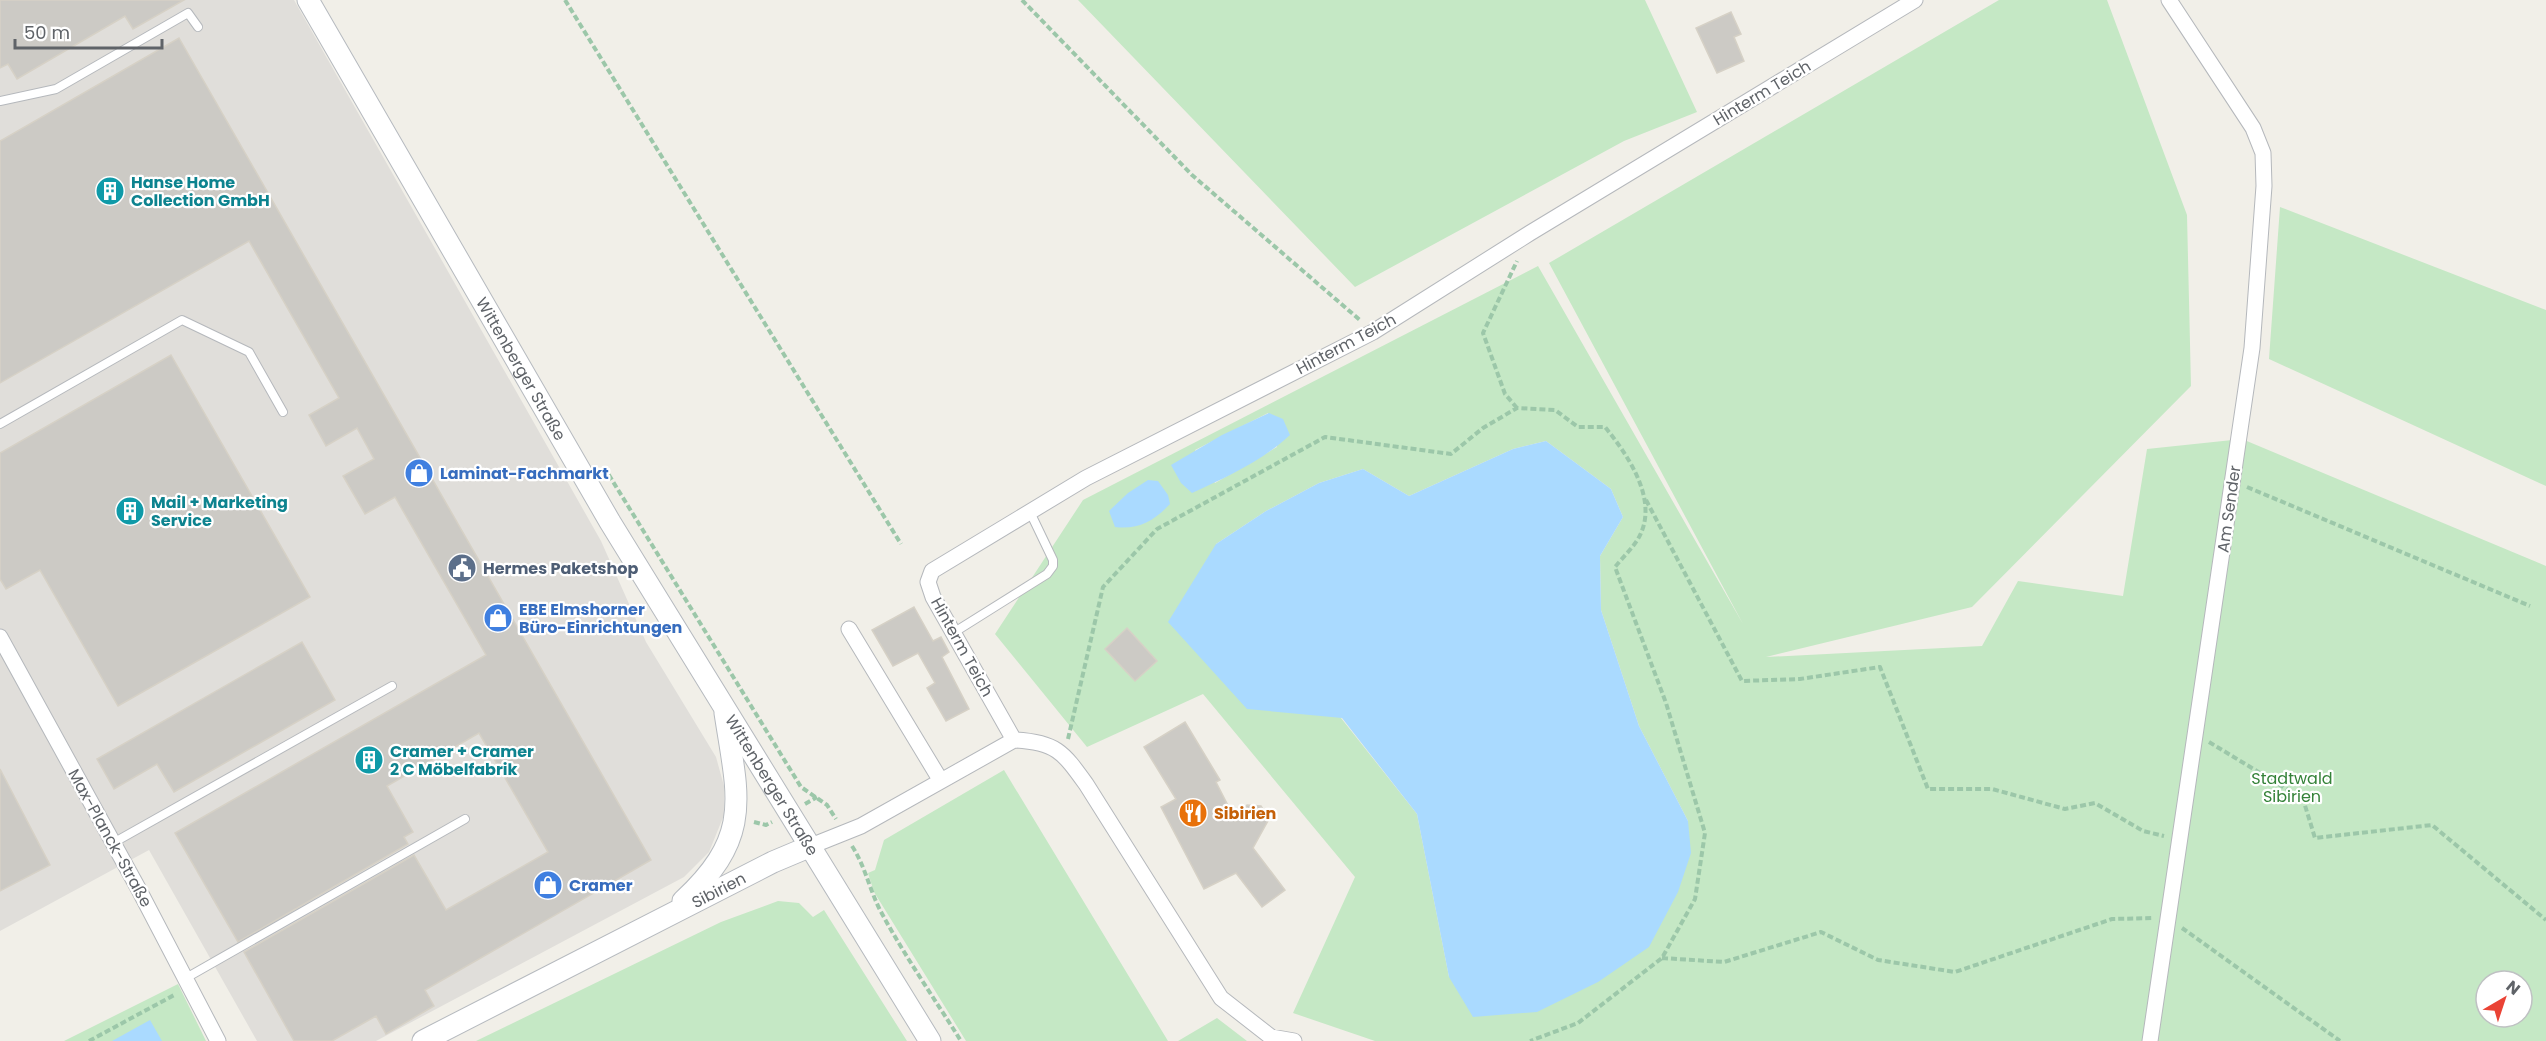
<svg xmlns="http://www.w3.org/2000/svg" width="2546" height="1041" viewBox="0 0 2546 1041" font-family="Poppins,sans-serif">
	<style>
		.industrial { fill: #e0deda }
		.green { fill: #c5e8c5; fill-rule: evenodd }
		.water { fill: #aadaff }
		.building { fill: #cccac5; stroke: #d6d1c6; stroke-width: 1.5 }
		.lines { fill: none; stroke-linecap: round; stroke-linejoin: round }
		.lane-casing { stroke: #b5b8bc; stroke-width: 10 }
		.street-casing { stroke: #b5b8bc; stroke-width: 17 }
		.secondary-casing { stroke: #b6babf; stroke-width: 23 }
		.path { stroke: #9cc7a9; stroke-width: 4; stroke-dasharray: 6 3; stroke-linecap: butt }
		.lane { stroke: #fff; stroke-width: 8 }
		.street { stroke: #fff; stroke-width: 15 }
		.secondary { stroke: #fff; stroke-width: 21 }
		.labels { text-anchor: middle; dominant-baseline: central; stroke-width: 4.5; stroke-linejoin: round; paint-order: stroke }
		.street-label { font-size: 16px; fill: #5f6368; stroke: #fff }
		.culture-label { font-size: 16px; font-weight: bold; fill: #0d838f; stroke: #fff; text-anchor: start }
		.shop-label { font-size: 16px; font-weight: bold; fill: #366cbe; stroke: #fff; text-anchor: start }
		.service-label { font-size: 16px; font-weight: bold; fill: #4e5e75; stroke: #fff; text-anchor: start }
		.park-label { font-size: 16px; fill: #348238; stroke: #fff }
		.food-label { font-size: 16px; font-weight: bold; fill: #c56008; stroke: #fff; text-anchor: start }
	</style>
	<rect width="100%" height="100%" fill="#f1efe8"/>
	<path class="industrial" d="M 0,0 L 294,0 L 601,541 L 646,642 L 716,757 L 724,786 L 724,815 L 709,852 L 684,877 L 376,1041 L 257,1041 L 149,850 L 0,931 Z"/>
	<path class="green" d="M 1078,0 L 1645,0 L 1697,112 L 1624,141 L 1355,287 Z
		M 1999,0 L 2107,0 L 2187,215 L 2191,386 L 1972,607 L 1766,657 L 1982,646 L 2018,581 L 2123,596 L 2147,449 L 2242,439 L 2546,566 L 2546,1041 L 1375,1041 L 1293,1013 L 1355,877 L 1203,694 L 1087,747 L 995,634 L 1083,500 L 1538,266 L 1743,624 L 1549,263 ZM 1268,413 L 1277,447 L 1215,483 L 1195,450 ZM 1546,441 L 1611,489 L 1623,517 L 1600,556 L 1601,610 L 1639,726 L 1688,821 L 1449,977 L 1417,814 L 1341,718 L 1216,544 L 1266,511 L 1319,483 L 1363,469 L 1409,496 L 1513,449 ZM 2486,981 L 2522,981 L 2522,1017 L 2486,1017 Z
		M 2280,207 L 2546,310 L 2546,486 L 2269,359 Z
		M 1004,770 L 1168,1041 L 966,1041 L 874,892 L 868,873 L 875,870 L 884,840 Z
		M 778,901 L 799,903 L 813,917 L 824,910 L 907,1041 L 476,1041 L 721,922 Z
		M 178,984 L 206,1041 L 64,1041 Z
		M 1217,1018 L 1247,1041 L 1178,1041 Z"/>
	<path class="water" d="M 1269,413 L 1283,419 L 1290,435 C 1262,461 1227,477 1192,493 L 1181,483 L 1171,465 L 1222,435 Z
		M 1546,441 L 1611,489 L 1623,517 L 1600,556 L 1601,610 L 1639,726 L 1688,821 L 1691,853 L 1678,892 L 1649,947 L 1598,982 L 1537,1012 L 1473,1017 L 1449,977 L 1417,814 L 1342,718 L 1247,709 L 1168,622 L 1216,544 L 1266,511 L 1319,483 L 1363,469 L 1409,496 L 1513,449 Z
		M 1148,480 L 1158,481 L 1168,495 L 1170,504 C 1154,521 1138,530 1115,527 L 1109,511 L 1128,493 Z
		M 150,1020 L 162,1041 L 112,1041 Z"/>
	<path class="building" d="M 0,0 L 184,0 L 133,29 L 125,16 L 17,79 L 8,64 L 0,68 Z
		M 1731,12 L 1741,34 L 1734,37 L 1744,61 L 1717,73 L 1696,28 Z
		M 179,38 L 651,860 L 425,990 L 434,1006 L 386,1034 L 376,1016 L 332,1041 L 294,1041 L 244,952 L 414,855 L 446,910 L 548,852 L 479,733 L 387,786 L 413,832 L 404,837 L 408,844 L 238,942 L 175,833 L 486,655 L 395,497 L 365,514 L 343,476 L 374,459 L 357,428 L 326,446 L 309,415 L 339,398 L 249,241 L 0,383 L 0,141 Z
		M 171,355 L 310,597 L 118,706 L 40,570 L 6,589 L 0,579 L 0,453 Z
		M 914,607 L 933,641 L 941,637 L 949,652 L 942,657 L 969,709 L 946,721 L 927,688 L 935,683 L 918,653 L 893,666 L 872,630 Z
		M 1127,628 L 1157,661 L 1135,681 L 1105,649 Z
		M 302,642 L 335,700 L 174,792 L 157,764 L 114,789 L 97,759 Z
		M 1185,722 L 1220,780 L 1216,782 L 1236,821 L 1247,805 L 1261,806 L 1269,819 L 1253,848 L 1285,890 L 1262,907 L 1236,873 L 1204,889 L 1161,807 L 1176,799 L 1144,747 Z
		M 0,769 L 50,865 L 0,891 Z"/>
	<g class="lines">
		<g class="lane-casing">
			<path id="lane" d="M 0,101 L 56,89 L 188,13 L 198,27
				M 0,424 L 182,320 L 249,352 L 283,412
				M 953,633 L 1047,574 L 1053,566 L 1053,560 L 1030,512
				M 113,843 L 392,686
				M 186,978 L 465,819"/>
		</g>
		<g class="street-casing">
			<path id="street" d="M 849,629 L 941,781
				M 0,637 L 138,888 L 218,1041
				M 1014,740 L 933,597 L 928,582 L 932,571 L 1086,478 L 1373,332 L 1530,233 L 1915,0
				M 811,846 L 861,826 L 1014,740 C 1056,742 1063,752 1086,784 L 1221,998 L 1271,1037 L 1294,1041
				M 2150,1041 L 2252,348 L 2264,186 L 2263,153 L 2253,128 L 2169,0"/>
		</g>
		<g class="secondary-casing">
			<g id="secondary">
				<path id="s1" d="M 308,0 L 610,522 L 930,1041"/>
				<path d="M 683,901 C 753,836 738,798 725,713"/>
				<path id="s2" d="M 423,1041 L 773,862 L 811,846"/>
			</g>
		</g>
		<path class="path" d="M 565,0 L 901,544
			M 1022,0 L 1192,175 L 1361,321
			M 1517,408 L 1505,394 L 1483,333 L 1517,261
			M 604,467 L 801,787 L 827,805 L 836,819
			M 2247,487 L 2530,606
			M 1646,500 L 1742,681 L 1800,679 L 1880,667 L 1928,789 L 1992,789 L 2065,809 L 2095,803 L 2143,831 L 2164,836
			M 1068,739 L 1103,587 L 1157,529 L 1325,437 L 1451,454 L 1483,428 L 1517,408 L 1555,410 L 1578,427 L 1605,427 C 1627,454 1657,497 1641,533 C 1636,545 1623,557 1615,567 L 1666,703 L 1705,833 L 1695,899 L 1662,958 L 1578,1023 L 1530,1041
			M 2209,742 L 2303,799 L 2315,838 L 2432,825 L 2546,920
			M 805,804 L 817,797
			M 754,822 L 766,825 L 772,822
			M 852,846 C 865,866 869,888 880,910 C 904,955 934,998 961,1041
			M 2182,928 L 2340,1041
			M 1662,958 L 1724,962 L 1821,932 L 1878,960 L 1955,972 L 2112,919 L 2153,918
			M 89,1041 L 176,994"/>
		<use href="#lane" class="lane"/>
		<use href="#street" class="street"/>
		<use href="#secondary" class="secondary"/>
	</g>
	<defs>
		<g id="building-disc" transform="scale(1.5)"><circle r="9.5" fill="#0f9aa8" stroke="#fff"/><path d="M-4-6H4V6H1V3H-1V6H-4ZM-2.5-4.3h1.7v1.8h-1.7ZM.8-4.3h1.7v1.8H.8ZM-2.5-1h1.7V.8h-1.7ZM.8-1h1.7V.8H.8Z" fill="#fff"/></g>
		<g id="shop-disc" transform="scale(1.5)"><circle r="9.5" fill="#3f7fe0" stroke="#fff"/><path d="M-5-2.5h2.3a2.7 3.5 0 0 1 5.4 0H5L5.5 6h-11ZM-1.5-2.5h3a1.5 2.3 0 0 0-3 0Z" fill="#fff"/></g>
		<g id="civic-disc" transform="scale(1.5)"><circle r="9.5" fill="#5c6f8a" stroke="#fff"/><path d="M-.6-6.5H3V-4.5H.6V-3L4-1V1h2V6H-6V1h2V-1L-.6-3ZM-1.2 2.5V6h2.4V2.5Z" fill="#fff"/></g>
		<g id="restaurant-disc" transform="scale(1.5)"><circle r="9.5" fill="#e8710a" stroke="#fff"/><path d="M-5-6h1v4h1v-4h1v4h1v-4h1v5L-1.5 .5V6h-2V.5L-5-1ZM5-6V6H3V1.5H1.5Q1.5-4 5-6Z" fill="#fff"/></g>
	</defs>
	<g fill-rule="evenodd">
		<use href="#building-disc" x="110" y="191"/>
		<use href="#shop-disc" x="419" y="473"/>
		<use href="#building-disc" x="130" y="511"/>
		<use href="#civic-disc" x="462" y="568"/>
		<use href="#shop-disc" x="498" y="618"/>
		<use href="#building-disc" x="369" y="760"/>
		<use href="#restaurant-disc" x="1193" y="813"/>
		<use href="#shop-disc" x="548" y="885"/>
	</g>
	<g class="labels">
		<g class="street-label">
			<text transform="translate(1762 93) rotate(-31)">Hinterm Teich</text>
			<text transform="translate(1346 344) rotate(-28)">Hinterm Teich</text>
			<text stroke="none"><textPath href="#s1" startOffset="426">Wittenberger Straße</textPath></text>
			<text transform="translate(2229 509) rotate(-82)">Am Sender</text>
			<text transform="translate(962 647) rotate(61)">Hinterm Teich</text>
			<text stroke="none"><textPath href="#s1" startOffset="912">Wittenberger Straße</textPath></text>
			<text transform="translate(110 838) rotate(61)">Max-Planck-Straße</text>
			<text stroke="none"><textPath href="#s2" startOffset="332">Sibirien</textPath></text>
		</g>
		<g class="culture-label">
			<text x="131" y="182">Hanse Home<tspan x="131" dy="18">Collection GmbH</tspan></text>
			<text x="151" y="502">Mail + Marketing<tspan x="151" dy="18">Service</tspan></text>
			<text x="390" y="751">Cramer + Cramer<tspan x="390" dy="18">2 C Möbelfabrik</tspan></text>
		</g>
		<g class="shop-label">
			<text x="440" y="473">Laminat-Fachmarkt</text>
			<text x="519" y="609">EBE Elmshorner<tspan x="519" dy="18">Büro-Einrichtungen</tspan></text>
			<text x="569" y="885">Cramer</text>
		</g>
		<g class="service-label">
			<text x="483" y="568">Hermes Paketshop</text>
		</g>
		<g class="park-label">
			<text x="2292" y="778">Stadtwald<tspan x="2292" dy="18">Sibirien</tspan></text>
		</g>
		<g class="food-label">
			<text x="1214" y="813">Sibirien</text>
		</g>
	</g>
	<g transform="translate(2504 999) rotate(39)"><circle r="28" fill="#ffffff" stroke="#bfc1c3" stroke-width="1.5"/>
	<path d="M0-4.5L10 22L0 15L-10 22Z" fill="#ea4335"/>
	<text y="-9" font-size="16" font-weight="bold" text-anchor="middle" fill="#5f6368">N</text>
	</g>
	<path d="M15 39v9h147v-9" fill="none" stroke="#5f6368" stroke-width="3"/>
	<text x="24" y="39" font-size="18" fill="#5f6368" stroke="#ffffff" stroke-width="4.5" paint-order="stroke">50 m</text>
</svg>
